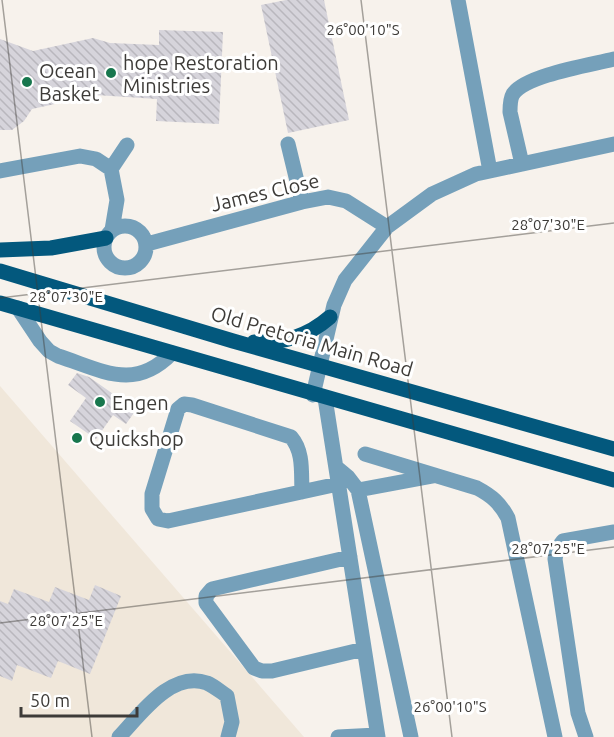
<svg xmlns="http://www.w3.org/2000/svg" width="614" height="737" viewBox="0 0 614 737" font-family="Ubuntu,sans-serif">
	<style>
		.built { fill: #f0e7da }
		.building { fill: url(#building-back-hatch) }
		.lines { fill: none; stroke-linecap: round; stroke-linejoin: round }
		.minor { stroke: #75a0ba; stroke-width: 15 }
		.major { stroke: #03587d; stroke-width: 15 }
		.ticks { fill: none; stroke: #3d3b38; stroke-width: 1.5; stroke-opacity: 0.45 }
		.poi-dot { fill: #18774e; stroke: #fff; stroke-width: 2 }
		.labels { text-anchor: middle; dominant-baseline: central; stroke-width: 6; stroke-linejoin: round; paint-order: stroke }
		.poi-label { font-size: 20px; fill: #3d3b38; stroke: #fff; text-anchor: start }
		.street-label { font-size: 20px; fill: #3d3b38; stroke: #fff }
		.ticks-label { font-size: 15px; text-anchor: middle; fill: #3d3b38; stroke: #fff; stroke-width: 6; stroke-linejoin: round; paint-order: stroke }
	</style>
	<defs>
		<pattern id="building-back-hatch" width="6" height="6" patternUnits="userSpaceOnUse" patternTransform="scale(1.5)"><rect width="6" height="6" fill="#d6d4db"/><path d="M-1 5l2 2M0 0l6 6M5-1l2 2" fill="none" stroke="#b9b7bd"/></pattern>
	</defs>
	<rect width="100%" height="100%" fill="#f7f2ec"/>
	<path class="built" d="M 0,386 L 304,737 L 0,737 Z"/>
	<path class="building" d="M 286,0 L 324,0 L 349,120 L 288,133 L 261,5 Z
		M 159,30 L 223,32 L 219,124 L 156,121 L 157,99 L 96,95 L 32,109 L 24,121 L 12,130 L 0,130 L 0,39 L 33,51 L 93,38 L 110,43 L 159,45 Z
		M 77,373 L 89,377 L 136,410 L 126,424 L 113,415 L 96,439 L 70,421 L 86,398 L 68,385 Z
		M 95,585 L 121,596 L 90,674 L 58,661 L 51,678 L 17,665 L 12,681 L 0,676 L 0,601 L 8,604 L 14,589 L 49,602 L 55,587 L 89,600 Z"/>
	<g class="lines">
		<path class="minor" d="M 458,0 L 490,171
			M 288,144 L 302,202
			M 522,164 L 510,112 C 510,106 510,99 513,94 C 526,75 591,65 614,59
			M 0,171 L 80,156 L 96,159 L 111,169
			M104 247a21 21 0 1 1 42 0a21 21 0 1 1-42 0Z
			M 112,230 L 117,200 L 111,169 L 127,145
			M 147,244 L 302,202 L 328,197 L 346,201 L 387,227
			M 18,308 L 40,341 L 49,351 L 58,356 C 102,370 134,392 172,353
			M 313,395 L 334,305 L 345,280 L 387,227 L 432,194 L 476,174 L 614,144
			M 325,398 L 378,737
			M 365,454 L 477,488 C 492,496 500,503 508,518 L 555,737
			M 336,467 L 348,477 L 358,490 L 411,737
			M 358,490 L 433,476
			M 302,492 C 301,473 304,452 291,437 L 192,405 L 184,404 L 178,409 L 152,494 L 152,509 L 158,519 L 168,521 L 338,484
			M 350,557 L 212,589 L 206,596 L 206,603 L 254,668 L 262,671 L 272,671 L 364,649
			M 119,737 C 140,715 171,670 207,683 C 214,686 221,692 227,696 L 232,722 L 228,737
			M 338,737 L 377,735
			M 586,737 L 578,713 L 555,559 L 557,549 L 563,541 L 614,532"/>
		<path class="major" d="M 0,250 L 51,248 L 106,238
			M 0,271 L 233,341 L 614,449
			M 0,303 L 614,480
			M 254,342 C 284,343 307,337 330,317"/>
	</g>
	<path class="ticks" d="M 2,0 L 92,737M 361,0 L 452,737M 0,298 L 614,223M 0,623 L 614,547"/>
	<g class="poi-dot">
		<circle cx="111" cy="73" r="6"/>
		<circle cx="27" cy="82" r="6"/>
		<circle cx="100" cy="402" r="6"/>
		<circle cx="77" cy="438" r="6"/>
	</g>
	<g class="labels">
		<g class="poi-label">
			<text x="123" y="62">hope Restoration<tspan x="123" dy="23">Ministries</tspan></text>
			<text x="39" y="70">Ocean<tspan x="39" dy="23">Basket</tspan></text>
			<text x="112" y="402">Engen</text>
			<text x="89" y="438">Quickshop</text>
		</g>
		<g class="street-label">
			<text transform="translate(265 192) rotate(-13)">James Close</text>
			<text transform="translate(312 341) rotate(16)">Old Pretoria Main Road</text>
		</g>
	</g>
	<g class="ticks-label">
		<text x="363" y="35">26°00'10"S</text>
		<text x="548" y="230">28°07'30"E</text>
		<text x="66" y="302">28°07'30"E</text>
		<text x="548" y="554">28°07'25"E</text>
		<text x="66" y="626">28°07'25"E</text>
		<text x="450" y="712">26°00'10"S</text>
	</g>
	<path d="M21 707v9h116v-9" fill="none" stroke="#3d3b38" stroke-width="3"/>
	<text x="30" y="707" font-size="18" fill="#3d3b38" stroke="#ffffff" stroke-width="4.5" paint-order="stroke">50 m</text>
</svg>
